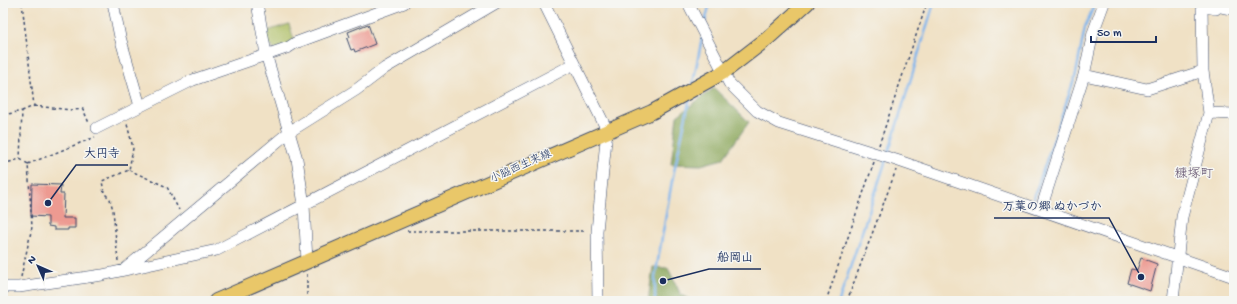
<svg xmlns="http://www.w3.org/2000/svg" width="1237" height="304" viewBox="0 0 1237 304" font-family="'Gochi Hand','Klee One',sans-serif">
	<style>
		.green { fill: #abbc5f; stroke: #63765e }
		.forest { fill: #88a456; stroke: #526a5a }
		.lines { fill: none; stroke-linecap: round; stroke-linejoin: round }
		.stream { stroke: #7eb5ed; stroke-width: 2.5 }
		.building { fill: #ed9a91 }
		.minor-casing { stroke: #3b4a6d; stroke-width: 12 }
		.major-casing { stroke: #3b4a6d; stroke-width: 16 }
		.path { stroke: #3b4a6d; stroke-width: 1.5; stroke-dasharray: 3 3; stroke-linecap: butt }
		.minor { stroke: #fff; stroke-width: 11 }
		.major { stroke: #e9c769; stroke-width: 14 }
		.labels { text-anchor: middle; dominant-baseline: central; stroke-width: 3; stroke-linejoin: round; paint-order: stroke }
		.street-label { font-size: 11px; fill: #1b2f5e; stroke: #f6f6f2 }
		.quarter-label { font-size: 13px; fill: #645470; stroke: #f6f6f2 }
		.leader { fill: none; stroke: #1b2f5e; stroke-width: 1.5 }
		.callout-dot { fill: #1b2f5e; stroke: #f6f6f2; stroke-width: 1.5 }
		.callout-label { font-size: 12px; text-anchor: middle; font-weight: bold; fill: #1b2f5e; stroke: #f6f6f2; stroke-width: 3; stroke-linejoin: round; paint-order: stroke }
	</style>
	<rect width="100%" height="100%" fill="#f6f6f2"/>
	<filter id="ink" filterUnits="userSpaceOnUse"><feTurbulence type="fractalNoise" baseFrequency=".025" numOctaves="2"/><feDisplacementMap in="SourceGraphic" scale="8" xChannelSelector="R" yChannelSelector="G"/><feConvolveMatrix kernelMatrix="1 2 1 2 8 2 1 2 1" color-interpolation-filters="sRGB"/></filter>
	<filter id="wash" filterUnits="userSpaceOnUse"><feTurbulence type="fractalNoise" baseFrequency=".012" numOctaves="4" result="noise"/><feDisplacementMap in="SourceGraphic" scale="16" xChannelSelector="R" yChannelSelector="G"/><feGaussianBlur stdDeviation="0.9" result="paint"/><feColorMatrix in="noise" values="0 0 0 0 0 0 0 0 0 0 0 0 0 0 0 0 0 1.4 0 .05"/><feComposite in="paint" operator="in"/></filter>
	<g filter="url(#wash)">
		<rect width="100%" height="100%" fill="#f0e1c5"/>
		<path class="green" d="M 289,24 L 295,43 L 274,50 L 272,46 L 266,48 L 261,33 Z"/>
		<path class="forest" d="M 714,88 L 749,122 L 723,159 L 701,165 L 671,164 L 677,116 Z
			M 653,267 L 668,268 L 681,295 L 693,301 L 648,301 Z"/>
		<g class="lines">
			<path class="stream" d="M 704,26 L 710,3
				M 693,83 L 702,38
				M 888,154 L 934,3
				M 1033,200 L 1076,74 L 1085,27 L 1095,3
				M 655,301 L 655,277 L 672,181 L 690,97
				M 839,301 L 886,160"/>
		</g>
		<g id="blocks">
			<path class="building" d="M 368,24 L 375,44 L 355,52 L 354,49 L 351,50 L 347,39 L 350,37 L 348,32 Z
				M 32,184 L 61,185 L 60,194 L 64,194 L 63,218 L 75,218 L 75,228 L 68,228 L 68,230 L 54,230 L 54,227 L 48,226 L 48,217 L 31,216 Z
				M 1141,258 L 1157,264 L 1150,291 L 1127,283 L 1131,269 L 1137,270 Z"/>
		</g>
	</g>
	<g filter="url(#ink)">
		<use href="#blocks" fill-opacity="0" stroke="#3b4a6d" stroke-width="1"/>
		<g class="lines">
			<g class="minor-casing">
				<path id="minor" d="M 113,3 L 120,37 L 140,106
					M 257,3 L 266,54 L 297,159 L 304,205 L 307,261
					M 544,3 L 607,130 L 597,231 L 598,301
					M 688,3 L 729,83 L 757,111 L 779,123 L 899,161 L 1234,277
					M 1216,6 L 1234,10
					M 1084,75 L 1147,89 L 1203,71
					M 1209,113 L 1234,114
					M 97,128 L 193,80 L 289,47 L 295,43 L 404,3
					M 1041,209 L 1084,75 L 1093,33 L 1104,3
					M 125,269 L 289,132 L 356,90 L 385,68 L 496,3
					M 3,287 L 19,287 L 102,275 L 217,250 L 574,64
					M 1173,301 L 1182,217 L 1209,113 L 1203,71 L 1202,6 L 1216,9 L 1217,3"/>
			</g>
			<g class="major-casing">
				<path id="major" d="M 216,301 L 652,112 L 724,72 L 768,38 L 807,3"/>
			</g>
			<path class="path" d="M 22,3 L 34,106 L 22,111
				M 34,106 L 72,110 L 83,109 L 89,123
				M 3,115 L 22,111 L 20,159
				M 879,145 L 927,3
				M 3,164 L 20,159 L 28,164
				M 129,170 L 167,187 L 179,210
				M 407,231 L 587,231
				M 118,261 L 113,210 L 110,199 L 104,193 L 102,181 L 129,170 L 133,148 L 127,124
				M 21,277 L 32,227 L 28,164 L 95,137
				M 307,301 L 307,274
				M 826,301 L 874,162
				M 847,301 L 896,170"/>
			<use href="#minor" class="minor"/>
			<use href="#major" class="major"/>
		</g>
	</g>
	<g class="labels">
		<g class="street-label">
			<text transform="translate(521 167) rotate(-24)">小脇西生来線</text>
		</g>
		<g class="quarter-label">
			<text x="1194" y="174">糠塚町</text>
		</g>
	</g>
	<path class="leader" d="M48 203L76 165H128M1141 277L1109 218H994M663 281L709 269H761"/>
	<g class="callout-dot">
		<circle cx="48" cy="203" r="4"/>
		<circle cx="1141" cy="277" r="4"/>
		<circle cx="663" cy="281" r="4"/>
	</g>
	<g class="callout-label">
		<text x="102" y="157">大円寺</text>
		<text x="1052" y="210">万葉の郷 ぬかづか</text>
		<text x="735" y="261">船岡山</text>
	</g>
	<rect width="1237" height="304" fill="none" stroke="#f6f6f2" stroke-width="16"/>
	<g transform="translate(38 266) rotate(315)" stroke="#f6f6f2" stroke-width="3" paint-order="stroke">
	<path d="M0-3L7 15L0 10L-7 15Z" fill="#1b2f5e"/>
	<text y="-6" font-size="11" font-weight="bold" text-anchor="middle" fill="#1b2f5e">N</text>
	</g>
	<path d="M1091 36v6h65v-6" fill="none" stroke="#1b2f5e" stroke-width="2"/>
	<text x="1097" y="36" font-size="12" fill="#1b2f5e" stroke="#f6f6f2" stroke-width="3" paint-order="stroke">50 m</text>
</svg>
